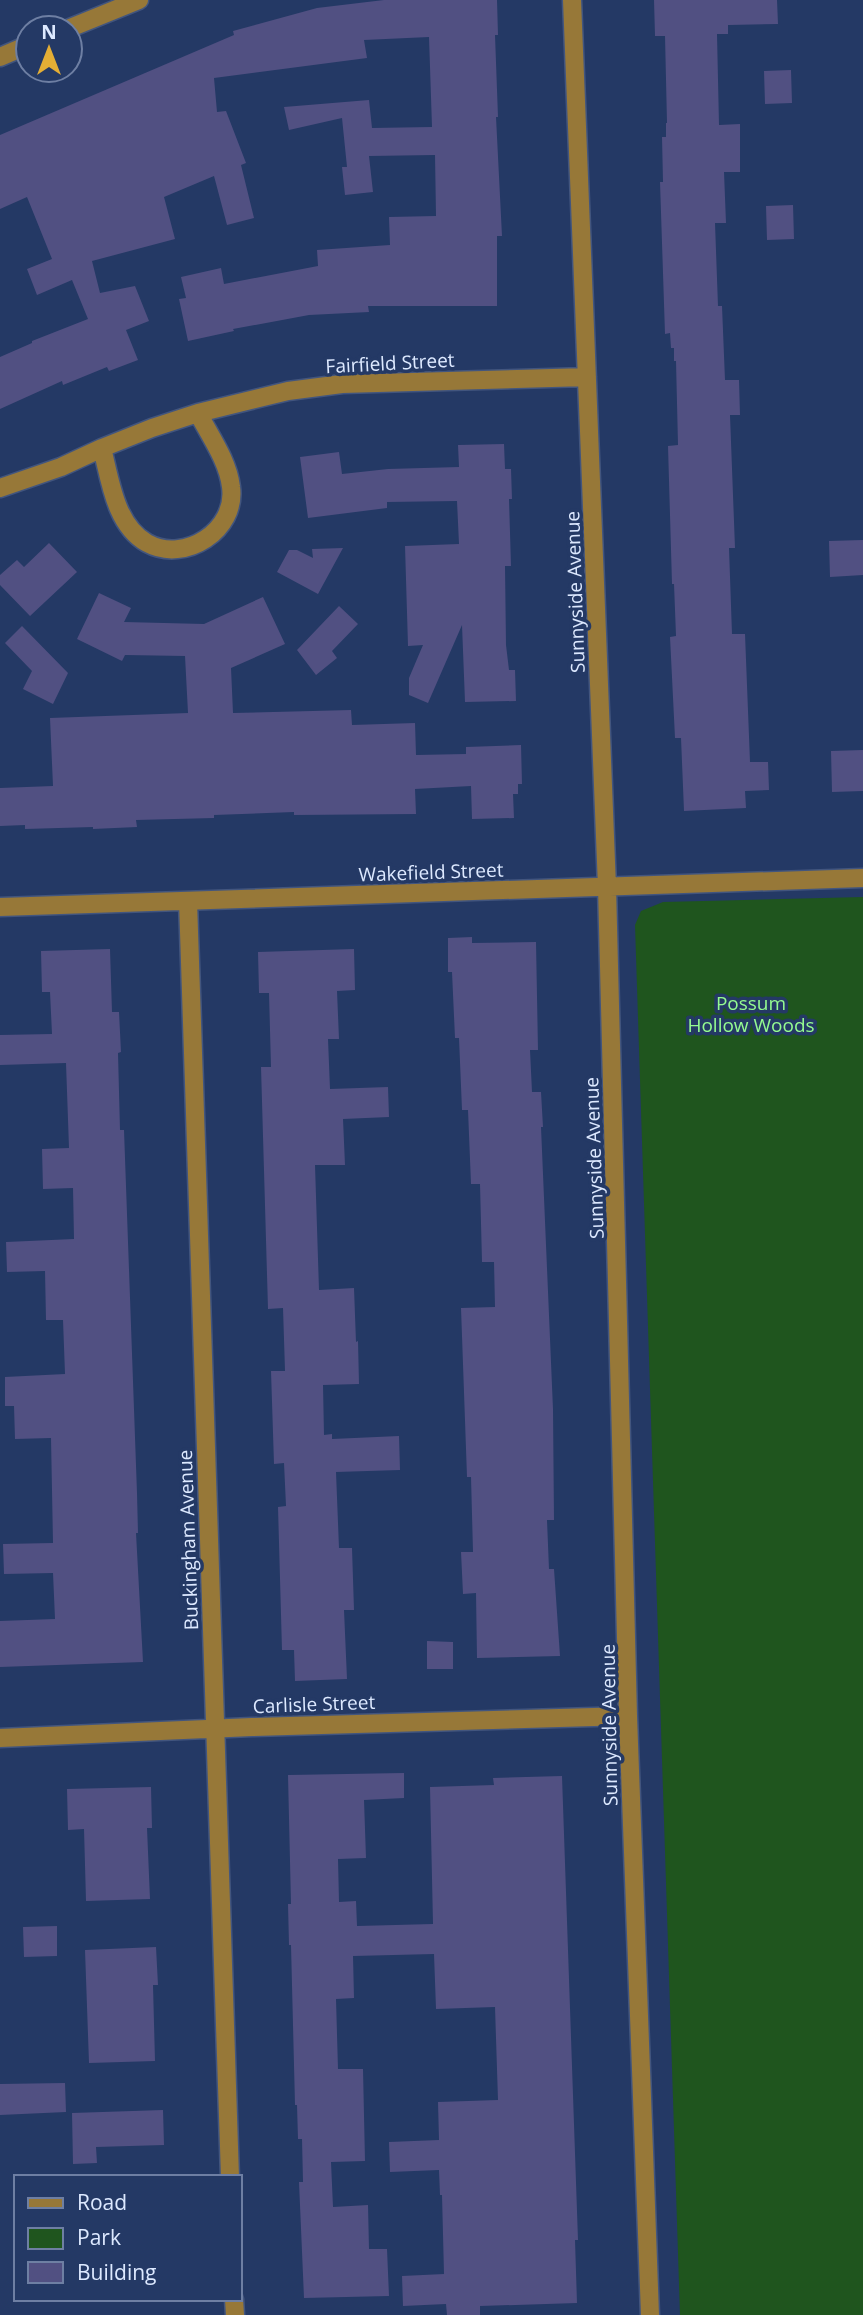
<svg xmlns="http://www.w3.org/2000/svg" width="863" height="2315" viewBox="0 0 863 2315" font-family="'Open Sans',sans-serif">
	<style>
		.green { fill: #1f551e }
		.building { fill: #515082 }
		.lines { fill: none; stroke-linecap: round; stroke-linejoin: round }
		.minor-casing { stroke: #42557e; stroke-width: 21 }
		.minor { stroke: #977838; stroke-width: 18 }
		.labels { text-anchor: middle; dominant-baseline: central; stroke-width: 7; stroke-linejoin: round; paint-order: stroke }
		.street-label { font-size: 19px; fill: #dde9ff; stroke: #243965 }
		.park-label { font-size: 19px; fill: #95fb90; stroke: #243965 }
	</style>
	<rect width="100%" height="100%" fill="#243965"/>
	<path class="green" d="M 863,897 L 863,2315 L 680,2315 L 635,925 L 641,911 L 663,902 Z"/>
	<path class="building" d="M 384,0 L 497,0 L 498,35 L 495,35 L 498,117 L 496,117 L 502,236 L 497,236 L 497,306 L 368,306 L 369,312 L 309,315 L 233,329 L 234,331 L 188,341 L 179,299 L 186,298 L 181,277 L 221,268 L 224,284 L 318,266 L 317,250 L 390,245 L 389,217 L 436,216 L 435,155 L 369,156 L 373,192 L 345,195 L 342,167 L 347,167 L 342,118 L 289,130 L 284,107 L 369,100 L 372,128 L 432,127 L 429,37 L 364,40 L 367,58 L 214,78 L 217,112 L 226,111 L 246,163 L 241,165 L 254,218 L 227,225 L 214,176 L 164,197 L 175,239 L 92,261 L 100,293 L 135,286 L 149,321 L 126,330 L 138,360 L 109,371 L 107,367 L 63,385 L 62,381 L 0,409 L 0,357 L 32,343 L 32,341 L 88,319 L 72,280 L 37,295 L 27,269 L 52,259 L 27,197 L 0,209 L 0,135 L 234,35 L 233,31 L 317,8 Z
		M 654,0 L 777,0 L 778,24 L 728,25 L 728,34 L 717,34 L 719,125 L 740,124 L 740,172 L 724,172 L 726,223 L 715,223 L 718,306 L 722,306 L 725,380 L 739,380 L 740,415 L 730,415 L 735,548 L 729,548 L 732,634 L 745,634 L 750,762 L 768,762 L 769,790 L 745,791 L 746,808 L 684,811 L 681,738 L 675,738 L 670,637 L 676,636 L 674,584 L 672,584 L 668,446 L 678,445 L 676,361 L 674,361 L 674,348 L 671,348 L 670,333 L 665,334 L 660,182 L 663,182 L 662,137 L 666,137 L 666,123 L 667,123 L 665,36 L 655,36 Z
		M 791,70 L 792,103 L 765,104 L 764,71 Z
		M 793,205 L 794,239 L 767,240 L 766,206 Z
		M 504,444 L 505,469 L 511,469 L 512,499 L 509,499 L 511,566 L 505,566 L 506,645 L 509,670 L 515,670 L 516,701 L 465,702 L 462,625 L 428,703 L 409,695 L 409,678 L 423,645 L 408,646 L 405,546 L 459,544 L 457,501 L 387,502 L 387,508 L 308,518 L 300,457 L 339,452 L 342,474 L 388,469 L 459,467 L 458,445 Z
		M 863,540 L 863,575 L 830,577 L 829,541 Z
		M 49,543 L 77,572 L 30,616 L 0,585 L 0,575 L 17,560 L 24,567 Z
		M 343,548 L 318,594 L 277,572 L 289,550 L 297,550 L 313,558 L 312,549 Z
		M 99,593 L 131,608 L 124,622 L 204,624 L 263,597 L 285,644 L 231,668 L 233,713 L 351,710 L 352,725 L 415,723 L 416,755 L 466,754 L 466,747 L 521,745 L 522,784 L 518,784 L 518,794 L 513,794 L 514,818 L 472,819 L 471,786 L 415,789 L 416,814 L 294,815 L 294,812 L 214,815 L 214,818 L 136,820 L 137,827 L 93,829 L 93,827 L 25,829 L 25,825 L 0,826 L 0,788 L 53,786 L 50,718 L 188,713 L 185,656 L 125,655 L 122,661 L 77,639 Z
		M 339,606 L 358,624 L 332,651 L 337,658 L 316,675 L 297,650 Z
		M 22,626 L 68,673 L 53,704 L 23,689 L 32,671 L 5,643 Z
		M 863,750 L 863,791 L 832,792 L 831,751 Z
		M 472,937 L 472,943 L 536,942 L 538,1050 L 530,1050 L 532,1092 L 541,1092 L 543,1127 L 541,1127 L 553,1409 L 554,1520 L 547,1520 L 549,1569 L 554,1569 L 560,1656 L 477,1658 L 476,1593 L 463,1594 L 461,1552 L 473,1552 L 471,1477 L 467,1477 L 461,1308 L 495,1307 L 494,1262 L 482,1262 L 480,1184 L 471,1184 L 468,1110 L 462,1110 L 459,1038 L 455,1038 L 452,972 L 448,972 L 448,938 Z
		M 110,949 L 112,1012 L 119,1012 L 121,1052 L 118,1053 L 120,1130 L 124,1130 L 137,1493 L 138,1533 L 136,1533 L 143,1662 L 0,1667 L 0,1621 L 55,1619 L 53,1573 L 4,1574 L 3,1544 L 53,1543 L 51,1438 L 15,1439 L 14,1406 L 5,1406 L 5,1377 L 65,1374 L 63,1320 L 46,1320 L 45,1271 L 7,1272 L 6,1242 L 74,1239 L 73,1188 L 43,1189 L 42,1149 L 69,1148 L 66,1063 L 0,1065 L 0,1035 L 52,1034 L 50,992 L 42,992 L 41,951 Z
		M 354,949 L 355,990 L 337,991 L 339,1039 L 328,1039 L 330,1089 L 388,1087 L 389,1117 L 343,1119 L 345,1165 L 315,1165 L 319,1290 L 354,1288 L 356,1342 L 358,1341 L 359,1384 L 323,1385 L 324,1435 L 332,1434 L 332,1439 L 399,1436 L 400,1470 L 336,1472 L 339,1548 L 352,1548 L 354,1610 L 344,1610 L 347,1679 L 295,1681 L 294,1650 L 282,1650 L 278,1507 L 286,1506 L 284,1463 L 274,1464 L 271,1371 L 285,1371 L 283,1308 L 268,1309 L 261,1067 L 271,1067 L 269,993 L 259,993 L 258,952 Z
		M 427,1641 L 453,1642 L 453,1669 L 427,1669 Z
		M 404,1773 L 404,1798 L 364,1800 L 366,1858 L 338,1859 L 339,1902 L 356,1901 L 357,1926 L 433,1924 L 430,1787 L 494,1785 L 493,1778 L 562,1776 L 578,2240 L 575,2240 L 577,2303 L 480,2306 L 480,2315 L 447,2315 L 446,2304 L 403,2306 L 402,2276 L 444,2274 L 442,2195 L 440,2195 L 439,2170 L 390,2172 L 389,2142 L 439,2140 L 438,2102 L 498,2100 L 495,2007 L 436,2009 L 434,1954 L 353,1956 L 354,1998 L 336,1999 L 338,2069 L 363,2069 L 365,2161 L 331,2162 L 333,2207 L 368,2205 L 369,2249 L 387,2249 L 389,2296 L 304,2298 L 299,2182 L 303,2182 L 302,2139 L 298,2139 L 297,2105 L 295,2105 L 291,1945 L 289,1945 L 288,1904 L 291,1904 L 288,1775 Z
		M 151,1787 L 152,1828 L 147,1828 L 150,1899 L 86,1901 L 84,1829 L 68,1830 L 67,1789 Z
		M 57,1926 L 57,1956 L 24,1957 L 23,1927 Z
		M 156,1947 L 158,1985 L 153,1985 L 155,2061 L 89,2063 L 85,1950 Z
		M 65,2083 L 66,2112 L 0,2115 L 0,2084 Z
		M 163,2110 L 164,2145 L 96,2147 L 97,2163 L 73,2164 L 72,2113 Z"/>
	<g class="lines">
		<g class="minor-casing">
			<path id="minor" d="M 572,0 L 607,887 L 628,1716 L 650,2315
				M 70,28 L 139,0
				M 0,57 L 28,45
				M 102,448 C 110,479 115,525 147,543 C 185,564 237,530 231,487 C 228,461 210,436 198,413
				M 0,488 L 61,467 L 102,448 L 152,428 L 198,413 L 288,391 L 342,384 L 587,377
				M 188,901 L 230,2177
				M 0,907 L 863,878
				M 0,1738 L 252,1727 L 628,1716
				M 234,2299 L 235,2315"/>
		</g>
		<use href="#minor" class="minor"/>
	</g>
	<g class="labels">
		<g class="street-label">
			<text transform="translate(390 363) rotate(-3)">Fairfield Street</text>
			<text transform="translate(575 592) rotate(-92)">Sunnyside Avenue</text>
			<text transform="translate(431 872) rotate(-2)">Wakefield Street</text>
			<text transform="translate(594 1158) rotate(-92)">Sunnyside Avenue</text>
			<text transform="translate(188 1540) rotate(-92)">Buckingham Avenue</text>
			<text transform="translate(314 1704) rotate(-2)">Carlisle Street</text>
			<text transform="translate(609 1725) rotate(-91)">Sunnyside Avenue</text>
		</g>
		<g class="park-label">
			<text x="751" y="1003">Possum<tspan x="751" dy="22">Hollow Woods</tspan></text>
		</g>
	</g>
	<rect x="14" y="2175" width="228" height="126" fill="#243965" stroke="#6e7fa3" stroke-width="2"/>
	<rect x="28" y="2198" width="35" height="10" fill="#977838" stroke="#6e7fa3" stroke-width="2"/>
	<text x="77" y="2210" font-size="21" fill="#dde9ff">Road</text>
	<rect x="28" y="2228" width="35" height="21" fill="#1f551e" stroke="#6e7fa3" stroke-width="2"/>
	<text x="77" y="2245" font-size="21" fill="#dde9ff">Park</text>
	<rect x="28" y="2262" width="35" height="21" fill="#515082" stroke="#6e7fa3" stroke-width="2"/>
	<text x="77" y="2280" font-size="21" fill="#dde9ff">Building</text>
	<g transform="translate(49 49)"><circle r="33" fill="#243965" stroke="#6e7fa3" stroke-width="2"/>
	<path d="M0-5L12 26L0 18L-12 26Z" fill="#e4ae35"/>
	<text y="-10" font-size="19" font-weight="bold" text-anchor="middle" fill="#dde9ff">N</text>
	</g>
</svg>
